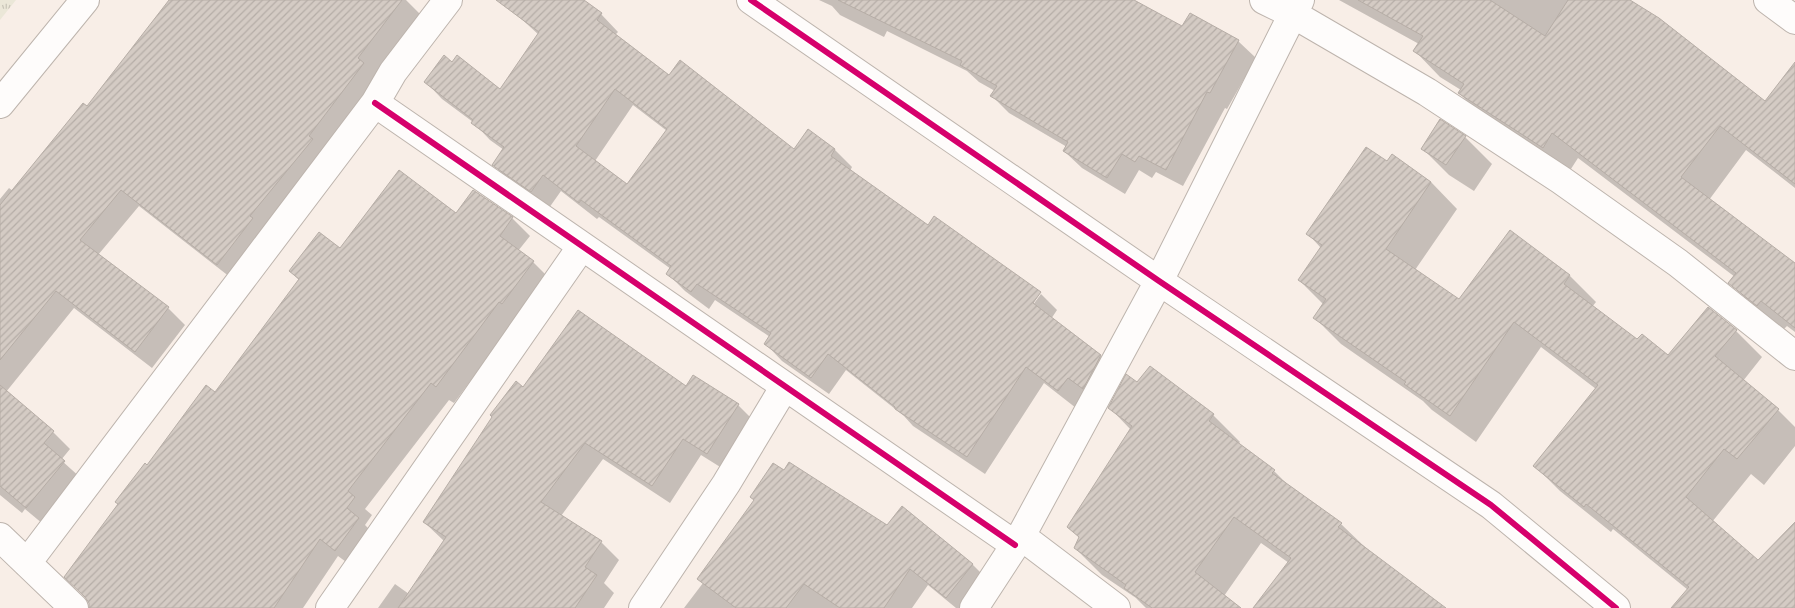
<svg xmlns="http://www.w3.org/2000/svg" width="1795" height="608" viewBox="0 0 1795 608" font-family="'Fira Sans Condensed',sans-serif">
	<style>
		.park { fill: url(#park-tufts) }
		.shadow { fill: #0003; fill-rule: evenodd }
		.building { fill: url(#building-hatch); stroke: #b6ada6; fill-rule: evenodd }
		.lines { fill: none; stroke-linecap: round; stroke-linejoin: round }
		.minor-casing { stroke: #bdb4ad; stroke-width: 30 }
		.minor { stroke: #fefcfb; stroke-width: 28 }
		.cycleway-casing { stroke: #fff; stroke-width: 9 }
		.cycleway { stroke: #d6006c; stroke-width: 6 }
	</style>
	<defs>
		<pattern id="park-tufts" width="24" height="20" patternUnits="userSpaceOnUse" patternTransform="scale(1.25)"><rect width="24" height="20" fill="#ebe7d8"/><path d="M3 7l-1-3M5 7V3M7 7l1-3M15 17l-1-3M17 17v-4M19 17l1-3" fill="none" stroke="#c9c5b8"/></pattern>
		<pattern id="building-hatch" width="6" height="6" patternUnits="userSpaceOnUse" patternTransform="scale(1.25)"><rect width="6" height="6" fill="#d4cbc4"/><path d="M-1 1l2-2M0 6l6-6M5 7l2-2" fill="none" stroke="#b5ada7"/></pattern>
	</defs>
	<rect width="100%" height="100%" fill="#f8eee7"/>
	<path class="park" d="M 0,0 L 16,0 L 0,20 Z"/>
	<path class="shadow" d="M 170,0 L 406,0 L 421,15 L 375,75 L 380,81 L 235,281 L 139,206 L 98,255 L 168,308 L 185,325 L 152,368 L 74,308 L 6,392 L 53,432 L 70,449 L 61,460 L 82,479 L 43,524 L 25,509 L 22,513 L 0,495 L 0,199 L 9,188 L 13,191 L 87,108 Z
		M 527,0 L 582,0 L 601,14 L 618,32 L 615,35 L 670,77 L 794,151 L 808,131 L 835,150 L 852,167 L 850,171 L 928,227 L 1040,293 L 1028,308 L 1030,309 L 1041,294 L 1057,310 L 1051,319 L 1100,356 L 1118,373 L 1076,408 L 1044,383 L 985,474 L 913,426 L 904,416 L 846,370 L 829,394 L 782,361 L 765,343 L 770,337 L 715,300 L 709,309 L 685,291 L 668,274 L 671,269 L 599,217 L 597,219 L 561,191 L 549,208 L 510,182 L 493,164 L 504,150 L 490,140 L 473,122 L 442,99 L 425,81 L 452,64 L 500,91 L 539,35 L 516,14 ZM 633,105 L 667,131 L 628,186 L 595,161 Z
		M 819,0 L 1131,0 L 1183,28 L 1238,41 L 1256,58 L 1227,109 L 1225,108 L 1183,186 L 1156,172 L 1152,178 L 1139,170 L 1125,194 L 1082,168 L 1064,151 L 1067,147 L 1009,113 L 992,96 L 995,91 L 979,82 L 967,71 L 887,31 L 884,37 L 840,15 L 832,6 Z
		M 1339,0 L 1627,0 L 1765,102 L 1795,64 L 1795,188 L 1746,150 L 1709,200 L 1795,264 L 1795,332 L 1787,326 L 1783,330 L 1755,308 L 1730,283 L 1735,277 L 1578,158 L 1569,172 L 1485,119 L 1459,93 L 1461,90 L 1440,77 L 1415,51 L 1419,44 Z
		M 1465,137 L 1492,164 L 1474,191 L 1449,175 L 1422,148 Z
		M 1387,163 L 1431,182 L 1457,209 L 1415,270 L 1459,301 L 1570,276 L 1596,302 L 1592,307 L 1637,341 L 1668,357 L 1708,309 L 1736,331 L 1762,357 L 1743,381 L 1778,410 L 1795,427 L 1795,446 L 1764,485 L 1751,474 L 1712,522 L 1758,562 L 1795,524 L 1795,608 L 1689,608 L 1688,590 L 1613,529 L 1611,532 L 1560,491 L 1534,465 L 1596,389 L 1541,347 L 1476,442 L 1432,410 L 1423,401 L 1341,344 L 1315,318 L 1324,305 L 1299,280 L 1321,248 L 1308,234 Z
		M 474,192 L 512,218 L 530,236 L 518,251 L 533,262 L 550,279 L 517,318 L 454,403 L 449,400 L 365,509 L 372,515 L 365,525 L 376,536 L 353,567 L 338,556 L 303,608 L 128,608 L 148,466 L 216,394 L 299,280 L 290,271 L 340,250 L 457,215 Z
		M 1137,384 L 1213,415 L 1240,442 L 1238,444 L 1274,471 L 1291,488 L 1341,524 L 1368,550 L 1444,608 L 1255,608 L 1289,563 L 1261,543 L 1224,596 L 1239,608 L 1146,608 L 1136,598 L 1102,575 L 1075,548 L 1080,538 L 1068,526 L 1131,430 L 1110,408 Z
		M 687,388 L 738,405 L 755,422 L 725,470 L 701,455 L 670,503 L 603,459 L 561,516 L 601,542 L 619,560 L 604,583 L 614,593 L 604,608 L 378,608 L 395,584 L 409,594 L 444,541 L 424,522 L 523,389 Z
		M 902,508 L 973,565 L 990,582 L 969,608 L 956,608 L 928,585 L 912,608 L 684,608 L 703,583 L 887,526 Z"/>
	<path class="building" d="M 169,0 L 402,0 L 358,58 L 364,63 L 309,136 L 313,139 L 250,216 L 253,218 L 217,265 L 121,190 L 80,240 L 169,307 L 135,352 L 56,291 L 0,360 L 0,205 L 83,103 L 87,106 Z
		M 496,0 L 584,0 L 602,13 L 597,20 L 669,75 L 680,60 L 794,149 L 808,129 L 835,149 L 831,156 L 928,225 L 934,216 L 1041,292 L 1033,303 L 1101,355 L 1083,389 L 1068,378 L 1058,391 L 1026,367 L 967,457 L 895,409 L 895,407 L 828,354 L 811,378 L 764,344 L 771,333 L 697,284 L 691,292 L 666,274 L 671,266 L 581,200 L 579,203 L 543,175 L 531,192 L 492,165 L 504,147 L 471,123 L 473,120 L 424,82 L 444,55 L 452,62 L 457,55 L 500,89 L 539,32 ZM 615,89 L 667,129 L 627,184 L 576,146 Z
		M 838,0 L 1134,0 L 1182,26 L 1190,13 L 1239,40 L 1210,93 L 1207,92 L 1166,170 L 1139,156 L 1135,162 L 1122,154 L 1107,178 L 1063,151 L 1068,142 L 990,96 L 997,86 L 960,65 L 962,61 Z
		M 1358,0 L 1490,0 L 1545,36 L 1568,0 L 1630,0 L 1659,18 L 1765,101 L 1795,62 L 1795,184 L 1720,126 L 1681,177 L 1795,263 L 1795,328 L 1761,301 L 1757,306 L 1728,283 L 1736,273 L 1552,133 L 1543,148 L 1458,93 L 1464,84 L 1413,51 L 1423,36 Z
		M 1440,119 L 1466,136 L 1446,165 L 1421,149 Z
		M 1366,147 L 1387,161 L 1392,154 L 1431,182 L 1386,249 L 1459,299 L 1510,230 L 1570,275 L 1564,284 L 1637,339 L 1642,334 L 1668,355 L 1708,307 L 1737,330 L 1715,356 L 1779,409 L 1737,459 L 1724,449 L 1686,497 L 1758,560 L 1795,522 L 1795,608 L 1671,608 L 1689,587 L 1586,504 L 1584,507 L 1533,466 L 1598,385 L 1514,322 L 1450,416 L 1404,384 L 1406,382 L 1313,318 L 1326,299 L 1298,280 L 1322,245 L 1306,234 Z
		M 399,170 L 456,213 L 473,190 L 513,217 L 500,236 L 534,261 L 502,304 L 499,302 L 436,387 L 431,383 L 348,491 L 355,497 L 347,508 L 359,518 L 335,551 L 320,539 L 274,608 L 89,608 L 89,603 L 85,597 L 64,577 L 118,504 L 115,502 L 145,463 L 147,465 L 206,385 L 215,392 L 299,279 L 289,271 L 319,232 L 340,248 Z
		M 578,310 L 686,386 L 693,375 L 739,404 L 707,454 L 683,439 L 652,486 L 585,443 L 541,502 L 602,541 L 585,567 L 597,575 L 575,608 L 398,608 L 446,537 L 423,522 L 492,417 L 490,415 L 516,381 L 523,387 Z
		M 1150,366 L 1214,414 L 1209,421 L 1275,470 L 1272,473 L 1342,523 L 1338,527 L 1446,608 L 1253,608 L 1291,558 L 1234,517 L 1195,572 L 1241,608 L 1152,608 L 1124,588 L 1126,585 L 1074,548 L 1079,537 L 1067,527 L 1132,426 L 1108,408 L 1126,374 L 1137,382 Z
		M 0,385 L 54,431 L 44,443 L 65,461 L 26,508 L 0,486 Z
		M 789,462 L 887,525 L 902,506 L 973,564 L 946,598 L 910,569 L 884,608 L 840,608 L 804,584 L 786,608 L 736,608 L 697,579 L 754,500 L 750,497 L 773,463 L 784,470 Z"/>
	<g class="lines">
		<g class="minor-casing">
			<path id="minor" d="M 751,0 L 1159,281 L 1491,505 L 1616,608
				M 1264,0 L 1293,14 L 1427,92 L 1561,180 L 1678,263 L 1795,356
				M 1768,0 L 1795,20
				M 375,103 L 1015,545
				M 0,104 L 85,0
				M 1021,536 L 1116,608
				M 0,537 L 74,608
				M 27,563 L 375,103 L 393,72 L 448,0
				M 330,608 L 582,246
				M 643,608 L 726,484 L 785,386
				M 974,608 L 1021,536 L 1159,281 L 1300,0"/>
		</g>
		<use href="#minor" class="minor"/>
		<g class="cycleway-casing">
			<path id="cycleway" d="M 751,0 L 1159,281 L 1491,505 L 1616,608
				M 375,103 L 1015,545"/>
		</g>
		<use href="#cycleway" class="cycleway"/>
	</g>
</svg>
